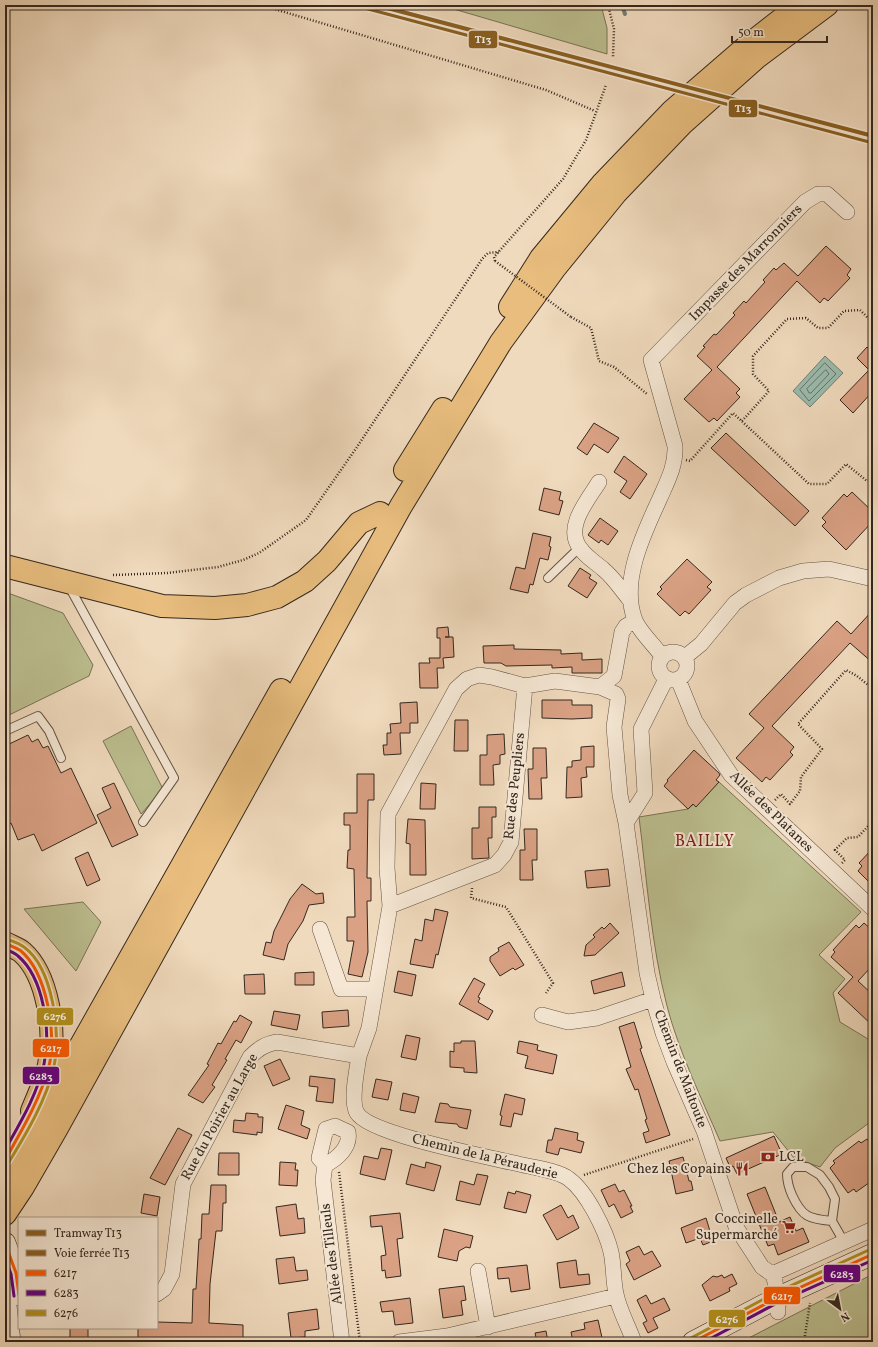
<svg xmlns="http://www.w3.org/2000/svg" width="878" height="1347" viewBox="0 0 878 1347" font-family="Vollkorn,serif">
	<style>
		.green { fill: #bcbe8f; stroke: #787356 }
		.water { fill: #9bbbad; stroke: #728074 }
		.lines { fill: none; stroke-linecap: round; stroke-linejoin: round }
		.shore { stroke: #687266; stroke-width: 1 }
		.stream { stroke: #728074; stroke-width: 4 }
		.building { fill: #daa184; stroke: #35281e }
		.lane-casing { stroke: #645446; stroke-width: 10 }
		.street-casing { stroke: #645446; stroke-width: 16 }
		.secondary-casing { stroke: #35281e; stroke-width: 22 }
		.primary-casing { stroke: #35281e; stroke-width: 24 }
		.path { stroke: #35281e; stroke-width: 2.5; stroke-dasharray: 1 2; stroke-linecap: butt }
		.lane { stroke: #f5e7d4; stroke-width: 8 }
		.street { stroke: #f5e7d4; stroke-width: 15 }
		.secondary { stroke: #f5e7d4; stroke-width: 21 }
		.primary { stroke: #e8bd7e; stroke-width: 22 }
		.path-bridge { stroke: #35281e; stroke-width: 2.5; stroke-dasharray: 1 2; stroke-linecap: butt }
		.bus-1-casing { stroke: #f5e7d4; stroke-width: 6 }
		.bus-2-casing { stroke: #f5e7d4; stroke-width: 6 }
		.bus-3-casing { stroke: #f5e7d4; stroke-width: 6 }
		.bus-1 { stroke: #ff5a00; stroke-width: 3 }
		.bus-2 { stroke: #640082; stroke-width: 3 }
		.bus-3 { stroke: #b4911c; stroke-width: 3 }
		.rail-1-casing { stroke: #f5e7d4; stroke-width: 7 }
		.rail-1 { stroke: #8a5f20; stroke-width: 4 }
		.tram-1-casing { stroke: #f5e7d4; stroke-width: 6 }
		.tram-1 { stroke: #8a5f20; stroke-width: 3 }
		.labels { text-anchor: middle; dominant-baseline: central; stroke-width: 4; stroke-linejoin: round; paint-order: stroke }
		.street-label { font-size: 14px; fill: #35281e; stroke: #f5e7d4 }
		.poi-label { font-size: 14px; fill: #35281e; stroke: #f5e7d4; text-anchor: end }
		.quarter-label { font-size: 16px; letter-spacing: 1px; fill: #7a1f14; stroke: #f5e7d4 }
		.line-badge { stroke: #f5e7d4; stroke-width: 1.5 }
		.badge-label { font-size: 11px; text-anchor: middle; font-weight: bold; fill: #fff }
	</style>
	<rect width="100%" height="100%" fill="#f0dabd"/>
	<filter id="stains"><feTurbulence type="fractalNoise" baseFrequency=".005" numOctaves="4"/><feColorMatrix values="0 0 0 0 .2 0 0 0 0 .09 0 0 0 0 .02 0 0 0 .5 -.17"/></filter>
	<radialGradient id="worn" r=".72"><stop offset=".6" stop-color="#630" stop-opacity="0"/><stop offset="1" stop-color="#630" stop-opacity=".3"/></radialGradient>
	<path class="green" d="M 440,5 L 601,5 L 607,28 L 607,54 Z
		M 5,592 L 63,613 L 93,665 L 89,676 L 5,717 Z
		M 131,726 L 163,789 L 141,814 L 103,741 Z
		M 719,782 L 861,912 L 819,955 L 845,979 L 833,993 L 840,1022 L 873,1042 L 873,1120 L 835,1148 L 820,1167 L 794,1158 L 773,1132 L 720,1141 C 701,1097 679,1052 667,1006 C 651,944 647,880 639,817 L 688,809 Z
		M 83,902 L 101,922 L 76,971 L 24,909 Z
		M 873,1274 L 873,1342 L 741,1342 Z"/>
	<path class="water" d="M 825,356 L 843,373 L 810,407 L 793,391 Z"/>
	<g class="lines">
		<path class="shore" d="M 825,363 L 836,374 L 809,401 L 800,390 Z
			M 826,370 L 829,374 L 811,393 L 809,393 L 807,389 Z"/>
		<path class="stream" d="M 622,5 L 625,14"/>
	</g>
	<path class="building" d="M 826,246 L 851,269 L 847,275 L 850,278 L 828,301 L 824,298 L 820,303 L 797,281 L 717,367 L 740,389 L 736,393 L 740,397 L 717,421 L 714,418 L 709,422 L 684,399 L 712,370 L 697,356 L 705,347 L 703,346 L 714,334 L 716,335 L 735,315 L 733,313 L 744,301 L 746,303 L 765,282 L 763,280 L 774,268 L 776,270 L 784,263 L 798,276 Z
		M 867,347 L 873,353 L 873,391 L 853,413 L 840,400 L 869,370 L 857,358 Z
		M 594,423 L 619,438 L 608,453 L 594,444 L 587,455 L 577,448 Z
		M 726,433 L 809,511 L 795,526 L 711,448 Z
		M 624,456 L 647,474 L 630,499 L 620,492 L 627,481 L 614,472 Z
		M 544,488 L 561,492 L 559,500 L 563,501 L 559,515 L 539,510 Z
		M 852,492 L 873,512 L 873,521 L 846,550 L 822,526 L 826,522 L 822,518 L 844,494 L 847,497 Z
		M 600,518 L 618,531 L 608,545 L 601,540 L 599,543 L 588,535 Z
		M 533,533 L 551,537 L 549,546 L 551,547 L 548,560 L 540,558 L 533,585 L 530,584 L 528,593 L 510,589 L 516,567 L 525,569 Z
		M 687,559 L 712,582 L 707,587 L 711,590 L 689,614 L 685,611 L 680,616 L 657,594 L 662,589 L 660,587 Z
		M 580,568 L 591,575 L 589,578 L 597,583 L 587,598 L 568,586 Z
		M 873,610 L 873,663 L 850,643 L 772,726 L 794,747 L 790,752 L 793,755 L 770,780 L 766,777 L 762,782 L 736,758 L 764,728 L 749,714 L 837,621 L 851,634 Z
		M 448,627 L 449,637 L 445,637 L 453,637 L 454,657 L 443,658 L 444,668 L 437,668 L 438,688 L 420,688 L 419,663 L 430,663 L 429,658 L 440,658 L 440,638 L 437,638 L 437,628 Z
		M 514,645 L 514,649 L 561,650 L 561,654 L 582,653 L 582,660 L 602,659 L 602,673 L 572,673 L 572,667 L 552,668 L 552,665 L 506,666 L 501,663 L 484,663 L 483,646 Z
		M 542,700 L 572,700 L 572,705 L 592,705 L 592,718 L 572,719 L 542,718 Z
		M 417,702 L 418,723 L 410,723 L 410,733 L 400,733 L 401,754 L 384,755 L 383,745 L 387,745 L 387,733 L 391,733 L 390,724 L 401,723 L 400,703 Z
		M 455,720 L 468,720 L 468,751 L 454,751 Z
		M 504,734 L 505,754 L 500,755 L 500,764 L 493,765 L 494,785 L 480,785 L 480,755 L 487,755 L 487,735 Z
		M 28,735 L 32,742 L 38,739 L 43,748 L 48,746 L 61,773 L 71,768 L 97,823 L 42,851 L 34,834 L 18,840 L 11,823 L 5,826 L 5,746 Z
		M 594,746 L 594,767 L 586,767 L 587,777 L 581,778 L 582,797 L 566,798 L 567,767 L 572,767 L 572,761 L 581,760 L 581,747 Z
		M 533,748 L 546,748 L 547,778 L 541,778 L 542,799 L 529,799 L 528,769 L 533,769 Z
		M 694,750 L 719,773 L 720,775 L 716,780 L 719,782 L 696,807 L 693,804 L 688,809 L 664,786 L 668,781 L 667,780 Z
		M 357,774 L 374,774 L 374,800 L 368,800 L 367,878 L 371,878 L 371,901 L 367,901 L 368,952 L 362,977 L 348,974 L 354,941 L 347,941 L 347,917 L 355,917 L 354,869 L 347,868 L 348,850 L 350,850 L 350,825 L 344,825 L 344,813 L 357,813 Z
		M 114,783 L 138,835 L 112,847 L 97,815 L 111,808 L 102,788 Z
		M 421,783 L 436,784 L 435,809 L 420,809 Z
		M 479,807 L 496,807 L 496,817 L 492,817 L 492,838 L 488,838 L 489,858 L 472,859 L 472,828 L 479,828 Z
		M 408,819 L 425,820 L 426,875 L 410,875 L 410,844 L 406,843 Z
		M 524,829 L 537,829 L 537,860 L 532,860 L 533,880 L 520,880 L 520,850 L 525,850 Z
		M 873,848 L 873,886 L 858,871 L 862,866 L 859,863 Z
		M 88,852 L 100,880 L 87,886 L 75,858 Z
		M 608,869 L 610,886 L 587,888 L 585,871 Z
		M 302,884 L 316,894 L 323,893 L 324,903 L 309,905 L 303,921 L 288,944 L 284,960 L 263,955 L 266,942 L 271,943 L 274,931 L 290,899 Z
		M 435,909 L 448,912 L 438,955 L 436,954 L 433,968 L 410,964 L 415,939 L 422,941 L 425,919 L 433,921 Z
		M 610,923 L 619,933 L 595,955 L 584,956 L 586,945 L 595,937 L 593,935 L 602,927 L 604,929 Z
		M 864,923 L 873,931 L 873,965 L 858,981 L 873,995 L 873,1026 L 838,993 L 853,977 L 831,957 L 835,952 L 833,950 L 856,925 L 859,928 Z
		M 509,942 L 524,965 L 515,970 L 513,968 L 500,976 L 490,961 L 490,957 L 499,951 L 498,948 Z
		M 398,971 L 416,975 L 412,996 L 394,992 Z
		M 314,972 L 314,985 L 295,985 L 295,973 Z
		M 622,972 L 625,986 L 594,994 L 591,981 Z
		M 264,974 L 265,994 L 245,994 L 244,975 Z
		M 474,978 L 485,984 L 478,997 L 480,998 L 478,1002 L 493,1011 L 488,1020 L 459,1004 Z
		M 348,1010 L 349,1026 L 323,1028 L 322,1012 Z
		M 274,1011 L 300,1015 L 297,1030 L 271,1025 Z
		M 240,1015 L 252,1022 L 241,1043 L 236,1040 L 225,1059 L 227,1060 L 212,1085 L 215,1087 L 203,1103 L 188,1095 L 209,1065 L 207,1064 L 218,1043 L 221,1044 L 234,1021 L 236,1022 Z
		M 634,1022 L 642,1048 L 640,1049 L 670,1135 L 646,1143 L 643,1133 L 649,1131 L 645,1120 L 647,1119 L 638,1089 L 635,1090 L 626,1069 L 631,1067 L 619,1027 Z
		M 406,1035 L 420,1038 L 416,1060 L 401,1057 Z
		M 461,1041 L 475,1041 L 477,1073 L 464,1072 L 464,1068 L 450,1067 L 450,1051 L 454,1052 L 454,1043 L 461,1043 Z
		M 519,1041 L 538,1045 L 537,1050 L 557,1055 L 553,1074 L 525,1068 L 528,1056 L 517,1053 Z
		M 280,1059 L 290,1079 L 273,1086 L 264,1066 Z
		M 310,1076 L 335,1079 L 333,1103 L 316,1101 L 318,1087 L 309,1086 Z
		M 376,1079 L 392,1082 L 388,1100 L 372,1097 Z
		M 403,1093 L 419,1097 L 415,1113 L 400,1110 Z
		M 505,1094 L 525,1099 L 522,1115 L 514,1113 L 511,1127 L 500,1125 L 502,1116 L 500,1115 Z
		M 440,1103 L 448,1104 L 450,1107 L 471,1110 L 467,1129 L 459,1127 L 457,1124 L 435,1122 Z
		M 286,1105 L 304,1111 L 301,1125 L 310,1129 L 307,1139 L 278,1129 Z
		M 246,1113 L 258,1114 L 258,1117 L 263,1117 L 262,1133 L 257,1132 L 257,1135 L 233,1132 L 234,1120 L 245,1121 Z
		M 178,1128 L 192,1135 L 165,1185 L 150,1178 Z
		M 555,1128 L 578,1133 L 577,1140 L 584,1142 L 581,1153 L 560,1148 L 558,1155 L 546,1152 L 548,1140 L 552,1140 Z
		M 774,1136 L 782,1154 L 737,1174 L 733,1166 L 730,1167 L 726,1158 Z
		M 867,1139 L 873,1146 L 873,1180 L 856,1192 L 854,1189 L 848,1193 L 830,1168 L 835,1163 L 833,1161 L 859,1141 L 861,1143 Z
		M 381,1148 L 392,1150 L 385,1180 L 360,1174 L 364,1156 L 378,1159 Z
		M 219,1153 L 239,1153 L 239,1175 L 218,1175 Z
		M 683,1157 L 689,1181 L 691,1181 L 693,1190 L 676,1194 L 669,1161 Z
		M 280,1162 L 296,1163 L 295,1170 L 298,1170 L 297,1186 L 279,1185 Z
		M 426,1162 L 441,1166 L 434,1191 L 406,1184 L 411,1164 L 425,1168 Z
		M 477,1174 L 488,1176 L 480,1205 L 456,1200 L 460,1181 L 474,1185 Z
		M 615,1184 L 619,1192 L 624,1190 L 632,1206 L 630,1206 L 633,1212 L 621,1218 L 614,1204 L 609,1207 L 601,1190 Z
		M 211,1185 L 226,1185 L 226,1203 L 223,1203 L 222,1231 L 216,1231 L 210,1284 L 209,1323 L 243,1325 L 243,1341 L 220,1342 L 195,1340 L 194,1342 L 192,1342 L 164,1340 L 164,1342 L 153,1342 L 153,1340 L 138,1340 L 138,1328 L 157,1328 L 157,1322 L 192,1323 L 193,1289 L 196,1289 L 199,1239 L 201,1239 L 202,1214 L 209,1214 Z
		M 765,1187 L 779,1222 L 790,1217 L 796,1231 L 803,1228 L 809,1242 L 778,1255 L 774,1244 L 768,1246 L 747,1194 Z
		M 516,1191 L 531,1195 L 526,1213 L 504,1208 L 508,1192 L 515,1194 Z
		M 144,1194 L 160,1197 L 157,1216 L 141,1213 Z
		M 296,1204 L 298,1219 L 304,1218 L 305,1233 L 280,1236 L 276,1207 Z
		M 561,1205 L 568,1218 L 573,1215 L 579,1228 L 557,1240 L 543,1215 Z
		M 400,1213 L 403,1238 L 397,1239 L 401,1276 L 386,1278 L 385,1270 L 382,1271 L 381,1256 L 386,1255 L 382,1226 L 371,1227 L 370,1216 Z
		M 706,1218 L 713,1241 L 703,1245 L 700,1238 L 686,1243 L 681,1228 Z
		M 444,1229 L 473,1236 L 470,1248 L 466,1247 L 459,1251 L 457,1261 L 438,1257 Z
		M 639,1246 L 644,1255 L 652,1251 L 661,1266 L 634,1280 L 626,1264 L 630,1261 L 626,1252 Z
		M 294,1257 L 296,1271 L 307,1270 L 308,1280 L 279,1284 L 276,1259 Z
		M 576,1260 L 578,1275 L 589,1274 L 590,1284 L 560,1288 L 557,1263 Z
		M 527,1265 L 530,1289 L 511,1292 L 509,1278 L 498,1279 L 497,1268 Z
		M 732,1274 L 737,1284 L 729,1288 L 730,1291 L 710,1301 L 702,1285 L 713,1276 L 717,1277 L 722,1275 L 724,1278 Z
		M 464,1286 L 466,1300 L 461,1301 L 463,1315 L 443,1318 L 439,1289 Z
		M 646,1295 L 651,1304 L 664,1298 L 670,1310 L 653,1318 L 658,1328 L 648,1333 L 643,1323 L 647,1321 L 637,1300 Z
		M 410,1298 L 413,1323 L 395,1325 L 393,1311 L 382,1312 L 380,1302 Z
		M 317,1309 L 319,1329 L 305,1331 L 305,1337 L 291,1338 L 288,1313 Z
		M 598,1320 L 603,1342 L 573,1342 L 571,1332 L 585,1329 L 584,1323 Z
		M 70,1328 L 88,1328 L 88,1342 L 70,1342 Z
		M 546,1331 L 548,1342 L 537,1342 L 535,1333 Z"/>
	<g class="lines">
		<g class="lane-casing">
			<path id="lane" d="M 548,578 L 579,548
				M 70,588 L 174,778 L 143,822
				M 5,731 L 38,716 L 49,731 L 61,758
				M 832,1221 C 809,1219 802,1217 792,1195 C 789,1188 787,1182 787,1174 L 793,1167 L 807,1167 L 820,1175 L 829,1187 L 835,1199 L 832,1221 L 844,1242"/>
		</g>
		<g class="street-casing">
			<path id="street" d="M 599,482 C 588,500 564,527 580,548 C 586,557 595,562 603,569 C 613,577 621,589 629,599
				M659 666a14 14 0 1 1 28 0a14 14 0 1 1-28 0Z
				M 662,656 C 655,646 639,631 635,620 C 620,581 644,533 660,498 C 668,480 676,465 675,446 L 651,360 L 805,202 L 818,194 L 827,194 L 847,212
				M 685,657 L 701,644 L 735,603 L 746,595 L 779,578 L 803,571 L 829,569 L 873,579
				M 678,679 L 695,721 L 731,775 L 873,909
				M 600,687 L 614,676 L 622,632 L 626,626 L 635,621
				M 626,823 L 645,793 L 641,729 L 663,685 L 667,679
				M 390,906 L 495,865 L 504,855 L 511,842 L 525,686
				M 320,929 L 341,989 L 376,989
				M 542,1015 L 568,1022 L 597,1018 L 653,999
				M 359,1056 C 357,1070 350,1101 357,1113 C 370,1135 494,1158 523,1165 C 536,1168 559,1171 569,1179 C 587,1192 606,1231 611,1252 C 614,1266 613,1280 616,1294 C 619,1310 629,1327 634,1342
				M 325,1165 C 337,1159 351,1147 348,1132 L 335,1126 L 326,1129 L 319,1158 L 325,1165 L 323,1180 L 342,1342
				M 478,1271 L 488,1327
				M 772,1274 L 873,1229
				M 157,1294 L 164,1289 L 172,1274 L 183,1184 L 250,1057 C 258,1049 265,1044 277,1042 L 359,1056 L 369,1028 L 390,906 L 387,868 L 388,814 L 456,689 L 467,679 L 479,675 L 492,677 L 525,686 L 555,681 L 600,687 L 616,694 L 618,699 L 614,727 L 620,795 L 626,823 L 647,973 L 653,999 L 663,1033 L 674,1062 L 704,1131 L 736,1227 L 762,1267 L 772,1274 L 775,1281 L 778,1312
				M 399,1342 L 447,1336 L 616,1296"/>
		</g>
		<g class="secondary-casing">
			<path id="secondary" d="M 5,1243 L 16,1273 L 19,1295
				M 5,1296 L 10,1342
				M 693,1342 L 777,1298 L 873,1254"/>
		</g>
		<g class="primary-casing">
			<path id="primary" d="M 510,307 L 541,258 L 603,183 L 672,111 L 746,47 L 800,5
				M 405,470 L 443,409
				M 5,566 L 162,606 L 215,608 L 247,605 L 277,597 L 305,581 L 327,561 L 359,523 L 380,513
				M 5,943 C 10,946 17,948 22,952 C 48,975 56,1032 49,1065 C 46,1080 38,1096 32,1111
				M 5,1180 L 281,690
				M 5,1214 L 23,1187 L 57,1128 L 401,506 L 501,342 L 555,268 L 616,193 L 683,123 L 756,58 L 827,5"/>
		</g>
		<path class="path" d="M 261,5 L 546,90 L 595,111
			M 608,5 L 614,29 L 613,57
			M 495,261 L 494,257 L 563,179 L 586,140 L 606,85
			M 571,317 L 591,328 L 599,361 L 614,367 L 647,394
			M 742,421 L 769,391 L 753,374 L 753,356 L 787,319 L 806,318 L 818,328 L 828,328 L 844,311 L 860,310 L 873,323
			M 686,460 L 690,461 L 733,413 L 809,484 L 827,484 L 846,464 L 867,481 L 873,480
			M 113,575 L 167,573 L 218,567 L 243,560 L 259,553 L 306,520 L 357,447 L 482,259 L 488,253 L 499,252
			M 775,800 L 781,794 L 790,804 L 800,791 L 801,777 L 822,749 L 798,724 L 846,670 L 857,676 L 873,689
			M 842,863 L 845,860 L 835,850 L 847,838 L 858,837 L 873,821
			M 472,888 L 471,898 L 506,907 L 553,983 L 546,993
			M 339,1172 L 360,1342
			M 584,1175 L 693,1139
			M 804,1342 L 810,1303"/>
		<use href="#lane" class="lane"/>
		<use href="#street" class="street"/>
		<use href="#secondary" class="secondary"/>
		<use href="#primary" class="primary"/>
		<path class="path-bridge" d="M 495,261 L 571,317"/>
		<g class="bus-1-casing">
			<path id="bus-1" d="M 5,943 C 10,946 17,948 21,951 C 47,973 57,1035 49,1066 C 40,1100 22,1130 5,1160
				M 5,1243 L 16,1273 L 19,1295
				M 693,1342 L 777,1298 L 873,1254"/>
		</g>
		<g class="bus-2-casing">
			<path id="bus-2" d="M 5,949 C 9,951 15,953 18,956 C 44,978 51,1032 44,1064 C 37,1095 20,1123 5,1150
				M 5,1258 L 11,1274 L 14,1296
				M 704,1342 L 779,1302 L 873,1260"/>
		</g>
		<g class="bus-3-casing">
			<path id="bus-3" d="M 7,939 C 12,941 19,943 24,947 C 53,968 61,1033 54,1066 C 47,1099 26,1134 9,1162
				M 691,1338 L 775,1293 L 871,1249"/>
		</g>
		<use href="#bus-1" class="bus-1"/>
		<use href="#bus-2" class="bus-2"/>
		<use href="#bus-3" class="bus-3"/>
		<g class="rail-1-casing">
			<path id="rail-1" d="M 376,5 L 873,136"/>
		</g>
		<use href="#rail-1" class="rail-1"/>
		<g class="tram-1-casing">
			<path id="tram-1" d="M 353,5 L 873,143"/>
		</g>
		<use href="#tram-1" class="tram-1"/>
	</g>
	<defs>
		<g id="bank-bare" transform="scale(1.08)"><path d="M-6-4H6V4H-6ZM0-2.3a2.3 2.3 0 1 0 0 4.6a2.3 2.3 0 1 0 0-4.6Z" fill="#8f2418" stroke="#f5e7d4" stroke-width="2.5" paint-order="stroke"/></g>
		<g id="restaurant-bare" transform="scale(1.08)"><path d="M-5-6h1v4h1v-4h1v4h1v-4h1v5L-1.5 .5V6h-2V.5L-5-1ZM5-6V6H3V1.5H1.5Q1.5-4 5-6Z" fill="#8f2418" stroke="#f5e7d4" stroke-width="2.5" paint-order="stroke"/></g>
		<g id="supermarket-bare" transform="scale(1.08)"><path d="M-6-5.5h2.5l.6 2H6L4.5 2H-2.5L-4.4-4H-6ZM-1.5 3.2a1.3 1.3 0 1 0 .1 0ZM3 3.2a1.3 1.3 0 1 0 .1 0Z" fill="#8f2418" stroke="#f5e7d4" stroke-width="2.5" paint-order="stroke"/></g>
	</defs>
	<g fill-rule="evenodd">
		<use href="#bank-bare" x="768" y="1157"/>
		<use href="#restaurant-bare" x="742" y="1169"/>
		<use href="#supermarket-bare" x="789" y="1227"/>
	</g>
	<g class="labels">
		<g class="street-label">
			<text transform="translate(746 263) rotate(-46)">Impasse des Marronniers</text>
			<text transform="translate(515 786) rotate(-84)">Rue des Peupliers</text>
			<text transform="translate(771 812) rotate(44)">Allée des Platanes</text>
			<text transform="translate(680 1069) rotate(69)">Chemin de Maltoute</text>
			<text transform="translate(220 1117) rotate(-61)">Rue du Poirier au Large</text>
			<text transform="translate(485 1157) rotate(14)">Chemin de la Pérauderie</text>
			<text transform="translate(332 1254) rotate(-97)">Allée des Tilleuls</text>
		</g>
		<g class="poi-label">
			<text x="779" y="1157" text-anchor="start">LCL</text>
			<text x="731" y="1169">Chez les Copains</text>
			<text x="778" y="1219">Coccinelle<tspan x="778" dy="16">Supermarché</tspan></text>
		</g>
		<g class="quarter-label">
			<text x="705" y="842">BAILLY</text>
		</g>
	</g>
	<g class="line-badge">
		<rect x="468" y="30" width="30" height="19" rx="4" fill="#8a5f20"/>
		<rect x="728" y="99" width="30" height="19" rx="4" fill="#8a5f20"/>
		<rect x="36" y="1007" width="38" height="19" rx="4" fill="#b4911c"/>
		<rect x="32" y="1038" width="38" height="20" rx="4" fill="#ff5a00"/>
		<rect x="22" y="1066" width="38" height="19" rx="4" fill="#640082"/>
		<rect x="823" y="1264" width="38" height="19" rx="4" fill="#640082"/>
		<rect x="763" y="1286" width="38" height="19" rx="4" fill="#ff5a00"/>
		<rect x="708" y="1309" width="38" height="19" rx="4" fill="#b4911c"/>
	</g>
	<g class="badge-label">
		<text x="483" y="43">T13</text>
		<text x="743" y="112">T13</text>
		<text x="55" y="1020">6276</text>
		<text x="51" y="1052">6217</text>
		<text x="41" y="1080">6283</text>
		<text x="842" y="1278">6283</text>
		<text x="782" y="1300">6217</text>
		<text x="727" y="1323">6276</text>
	</g>
	<rect width="878" height="1347" fill="none" stroke="#f0dabd" stroke-width="20"/>
	<rect x="6" y="6" width="866" height="1335" fill="none" stroke="#35281e" stroke-width="2"/>
	<rect x="10" y="10" width="858" height="1327" fill="none" stroke="#35281e"/>
	<rect x="18" y="1217" width="140" height="112" fill="#f5e7d4" stroke="#a89b8b"/>
	<rect x="26" y="1230" width="20" height="6" fill="#8a5f20" stroke="#a89b8b"/>
	<text x="54" y="1237" font-size="12" fill="#35281e">Tramway T13</text>
	<rect x="26" y="1250" width="20" height="6" fill="#8a5f20" stroke="#a89b8b"/>
	<text x="54" y="1257" font-size="12" fill="#35281e">Voie ferrée T13</text>
	<rect x="26" y="1270" width="20" height="6" fill="#ff5a00" stroke="#a89b8b"/>
	<text x="54" y="1277" font-size="12" fill="#35281e">6217</text>
	<rect x="26" y="1290" width="20" height="6" fill="#640082" stroke="#a89b8b"/>
	<text x="54" y="1297" font-size="12" fill="#35281e">6283</text>
	<rect x="26" y="1310" width="20" height="6" fill="#b4911c" stroke="#a89b8b"/>
	<text x="54" y="1317" font-size="12" fill="#35281e">6276</text>
	<g transform="translate(840 1309) rotate(148)" stroke="#f5e7d4" stroke-width="3" paint-order="stroke">
	<path d="M0-3L7 15L0 10L-7 15Z" fill="#35281e"/>
	<text y="-6" font-size="11" font-weight="bold" text-anchor="middle" fill="#35281e">N</text>
	</g>
	<path d="M732 36v6h95v-6" fill="none" stroke="#35281e" stroke-width="2"/>
	<text x="738" y="36" font-size="12" fill="#35281e" stroke="#f5e7d4" stroke-width="3" paint-order="stroke">50 m</text>
	<rect width="100%" height="100%" filter="url(#stains)"/>
	<rect width="100%" height="100%" fill="url(#worn)"/>
</svg>
